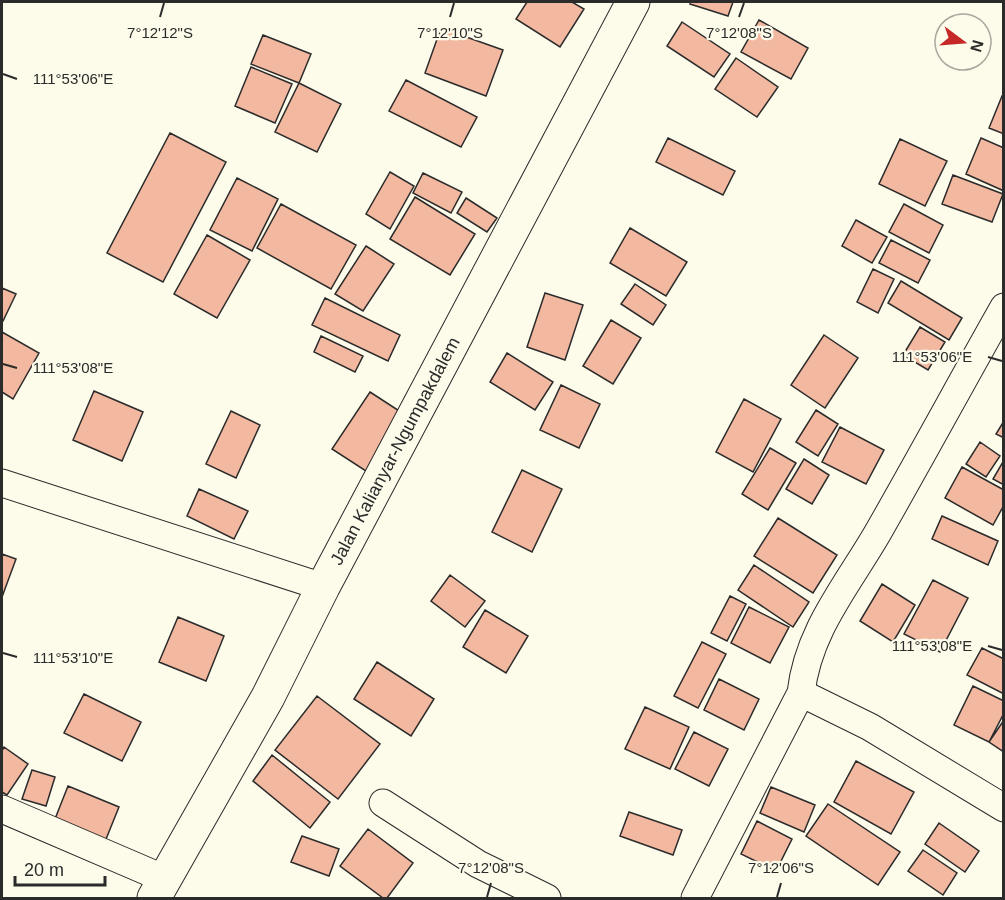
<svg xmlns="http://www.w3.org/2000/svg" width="1005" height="900" viewBox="0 0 1005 900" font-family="Helvetica,sans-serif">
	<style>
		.building { fill: #f2b8a0; stroke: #2b2b2b; stroke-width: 1.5 }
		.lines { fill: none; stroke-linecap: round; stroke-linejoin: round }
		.minor-casing { stroke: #2b2b2b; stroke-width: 29 }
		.tertiary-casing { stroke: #2b2b2b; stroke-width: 35 }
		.minor { stroke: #fdfbea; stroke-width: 27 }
		.tertiary { stroke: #fdfbea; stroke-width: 33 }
		.ticks { fill: none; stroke: #2b2b2b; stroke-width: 2 }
		.labels { text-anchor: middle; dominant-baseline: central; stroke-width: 4.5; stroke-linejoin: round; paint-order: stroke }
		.street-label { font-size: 18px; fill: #2b2b2b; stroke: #fdfbea }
		.ticks-label { font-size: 15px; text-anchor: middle; fill: #2b2b2b; stroke: #fdfbea; stroke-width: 4.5; stroke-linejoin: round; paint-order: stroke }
	</style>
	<rect width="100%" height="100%" fill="#fdfbea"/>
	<path class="building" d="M 527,2 L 572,2 L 584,9 L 560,47 L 516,19 Z
		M 691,2 L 733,2 L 728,16 L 690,4 Z
		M 759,20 L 808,48 L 791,79 L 741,52 Z
		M 682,22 L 730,54 L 714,77 L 667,46 Z
		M 441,28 L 503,50 L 486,96 L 425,73 Z
		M 263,35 L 311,54 L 299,83 L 251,64 Z
		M 736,58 L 778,87 L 757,117 L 715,89 Z
		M 251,67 L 292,84 L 275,123 L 235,106 Z
		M 406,80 L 477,117 L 461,147 L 389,111 Z
		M 299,83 L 341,104 L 317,152 L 275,132 Z
		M 1002,96 L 1004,97 L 1004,134 L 989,128 Z
		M 170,133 L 226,162 L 163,282 L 107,253 Z
		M 668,138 L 735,171 L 723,195 L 656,162 Z
		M 981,138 L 1004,148 L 1004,191 L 966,174 Z
		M 900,139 L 947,161 L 925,206 L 879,184 Z
		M 390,172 L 414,186 L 390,229 L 366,214 Z
		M 423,173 L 462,192 L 451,213 L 413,193 Z
		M 953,175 L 1003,194 L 992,222 L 942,204 Z
		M 237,178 L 278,199 L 252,251 L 210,230 Z
		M 415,197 L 475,234 L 450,275 L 390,239 Z
		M 466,198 L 497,218 L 487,232 L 457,213 Z
		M 281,204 L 356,245 L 331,289 L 257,248 Z
		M 904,204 L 943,225 L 929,253 L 889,232 Z
		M 856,220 L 887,237 L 872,263 L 842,246 Z
		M 630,228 L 687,262 L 666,296 L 610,263 Z
		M 207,235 L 250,260 L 217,318 L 174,294 Z
		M 891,240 L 930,260 L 918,283 L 879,263 Z
		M 366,246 L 394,264 L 363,311 L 335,294 Z
		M 873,269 L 894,279 L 878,313 L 857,302 Z
		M 901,281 L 962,318 L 949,340 L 888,303 Z
		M 635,284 L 666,305 L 653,325 L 621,304 Z
		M 2,288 L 16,294 L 3,321 L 2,321 Z
		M 545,293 L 583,305 L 565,360 L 527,347 Z
		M 325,298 L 400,335 L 388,361 L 312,325 Z
		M 611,320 L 641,338 L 613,384 L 583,366 Z
		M 920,327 L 945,342 L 928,370 L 903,355 Z
		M 2,332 L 39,353 L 13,399 L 2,392 Z
		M 824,335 L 858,358 L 825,408 L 791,385 Z
		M 321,336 L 363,356 L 355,372 L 314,352 Z
		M 507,353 L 553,382 L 535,410 L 490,382 Z
		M 561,385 L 600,404 L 579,448 L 540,430 Z
		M 94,391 L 143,412 L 122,461 L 73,440 Z
		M 370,392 L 407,416 L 369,473 L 332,449 Z
		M 744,399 L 781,419 L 753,472 L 716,452 Z
		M 816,410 L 838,424 L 818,456 L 796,442 Z
		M 231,411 L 260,425 L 236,478 L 206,464 Z
		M 1004,421 L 1004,438 L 996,434 Z
		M 840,427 L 884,450 L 866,484 L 822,462 Z
		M 980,442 L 1000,456 L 986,477 L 966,464 Z
		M 770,448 L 796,463 L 768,510 L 742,494 Z
		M 804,459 L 829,475 L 812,504 L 786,489 Z
		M 1004,460 L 1004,485 L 993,479 Z
		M 962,467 L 1004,490 L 1004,505 L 993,525 L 945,498 Z
		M 522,470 L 562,489 L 532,552 L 492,532 Z
		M 199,489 L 248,511 L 234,539 L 187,516 Z
		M 942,516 L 998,541 L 988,565 L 932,539 Z
		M 778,518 L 837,555 L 813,593 L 754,556 Z
		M 2,554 L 16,559 L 2,597 Z
		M 754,565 L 809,602 L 793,627 L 738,590 Z
		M 450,575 L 485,601 L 465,627 L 431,601 Z
		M 933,580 L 968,598 L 940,652 L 904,634 Z
		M 882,584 L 915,605 L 893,642 L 860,621 Z
		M 730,596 L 746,604 L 727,641 L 711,633 Z
		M 749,607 L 789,627 L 770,663 L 731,643 Z
		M 485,610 L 528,636 L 506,673 L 463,647 Z
		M 178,617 L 224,636 L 206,681 L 159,662 Z
		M 702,642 L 726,654 L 698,708 L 674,696 Z
		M 982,648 L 1004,659 L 1004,694 L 967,675 Z
		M 377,662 L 434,699 L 411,736 L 354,699 Z
		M 719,679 L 759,699 L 744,730 L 704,710 Z
		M 973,686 L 1004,701 L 1004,713 L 989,742 L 954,725 Z
		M 84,694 L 141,722 L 122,761 L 64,733 Z
		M 317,696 L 380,744 L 338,799 L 275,750 Z
		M 645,707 L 689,727 L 670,769 L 625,749 Z
		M 1004,720 L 1004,752 L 989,742 Z
		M 694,732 L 728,749 L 709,786 L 675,769 Z
		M 4,747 L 28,764 L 7,795 L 2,792 L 2,751 Z
		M 272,755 L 330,802 L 310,828 L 253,781 Z
		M 856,761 L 914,792 L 891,834 L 834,802 Z
		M 32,770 L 55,777 L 46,806 L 22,799 Z
		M 68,786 L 119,807 L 104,844 L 53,824 Z
		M 771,787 L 815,805 L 804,832 L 760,813 Z
		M 828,804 L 900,852 L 878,885 L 806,836 Z
		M 629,812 L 682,830 L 673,855 L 620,836 Z
		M 757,821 L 792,839 L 776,871 L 741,854 Z
		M 939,823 L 979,851 L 965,872 L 925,844 Z
		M 368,829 L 413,863 L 387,898 L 383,898 L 340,866 Z
		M 302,836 L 339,849 L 329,876 L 291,862 Z
		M 923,850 L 957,873 L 943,895 L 908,871 Z"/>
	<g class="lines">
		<g class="minor-casing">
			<path id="minor" d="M 1004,307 C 961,383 920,459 877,534 C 846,587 808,631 801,693 L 870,727 L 1004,808
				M 2,483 L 323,587
				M 383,803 L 478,864 L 547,898
				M 2,809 L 165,879
				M 695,898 L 801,693"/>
		</g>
		<g class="tertiary-casing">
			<path id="tertiary" d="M 154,898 L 268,697 L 323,587 L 633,2"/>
		</g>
		<use href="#minor" class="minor"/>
		<use href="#tertiary" class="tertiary"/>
	</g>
	<path class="ticks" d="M 160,17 L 164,3M 450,17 L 454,3M 739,17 L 744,3M 3,74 L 17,79M 988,357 L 1002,361M 3,364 L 17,368M 988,646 L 1002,650M 3,653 L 17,657M 487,897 L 491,883M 777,897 L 781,883"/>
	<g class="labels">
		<g class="street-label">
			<text transform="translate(395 451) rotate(-62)">Jalan Kalianyar-Ngumpakdalem</text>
		</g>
	</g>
	<g class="ticks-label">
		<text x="160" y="38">7°12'12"S</text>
		<text x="450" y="38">7°12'10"S</text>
		<text x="739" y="38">7°12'08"S</text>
		<text x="73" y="84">111°53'06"E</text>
		<text x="932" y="362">111°53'06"E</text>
		<text x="73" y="373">111°53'08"E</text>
		<text x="932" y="651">111°53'08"E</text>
		<text x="73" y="663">111°53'10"E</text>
		<text x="491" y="873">7°12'08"S</text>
		<text x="781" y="873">7°12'06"S</text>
	</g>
	<rect width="1005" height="900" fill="none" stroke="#2b2b2b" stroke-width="6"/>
	<g transform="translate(963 42) rotate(106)"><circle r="28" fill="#fdfbea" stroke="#a9a89e" stroke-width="1.5"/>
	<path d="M0-4.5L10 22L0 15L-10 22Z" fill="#c62828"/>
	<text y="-9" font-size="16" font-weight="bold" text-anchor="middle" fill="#2b2b2b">N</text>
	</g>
	<path d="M15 876v9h90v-9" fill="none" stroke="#2b2b2b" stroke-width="3"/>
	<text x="24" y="876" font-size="18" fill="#2b2b2b" stroke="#fdfbea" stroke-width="4.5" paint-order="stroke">20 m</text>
</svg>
